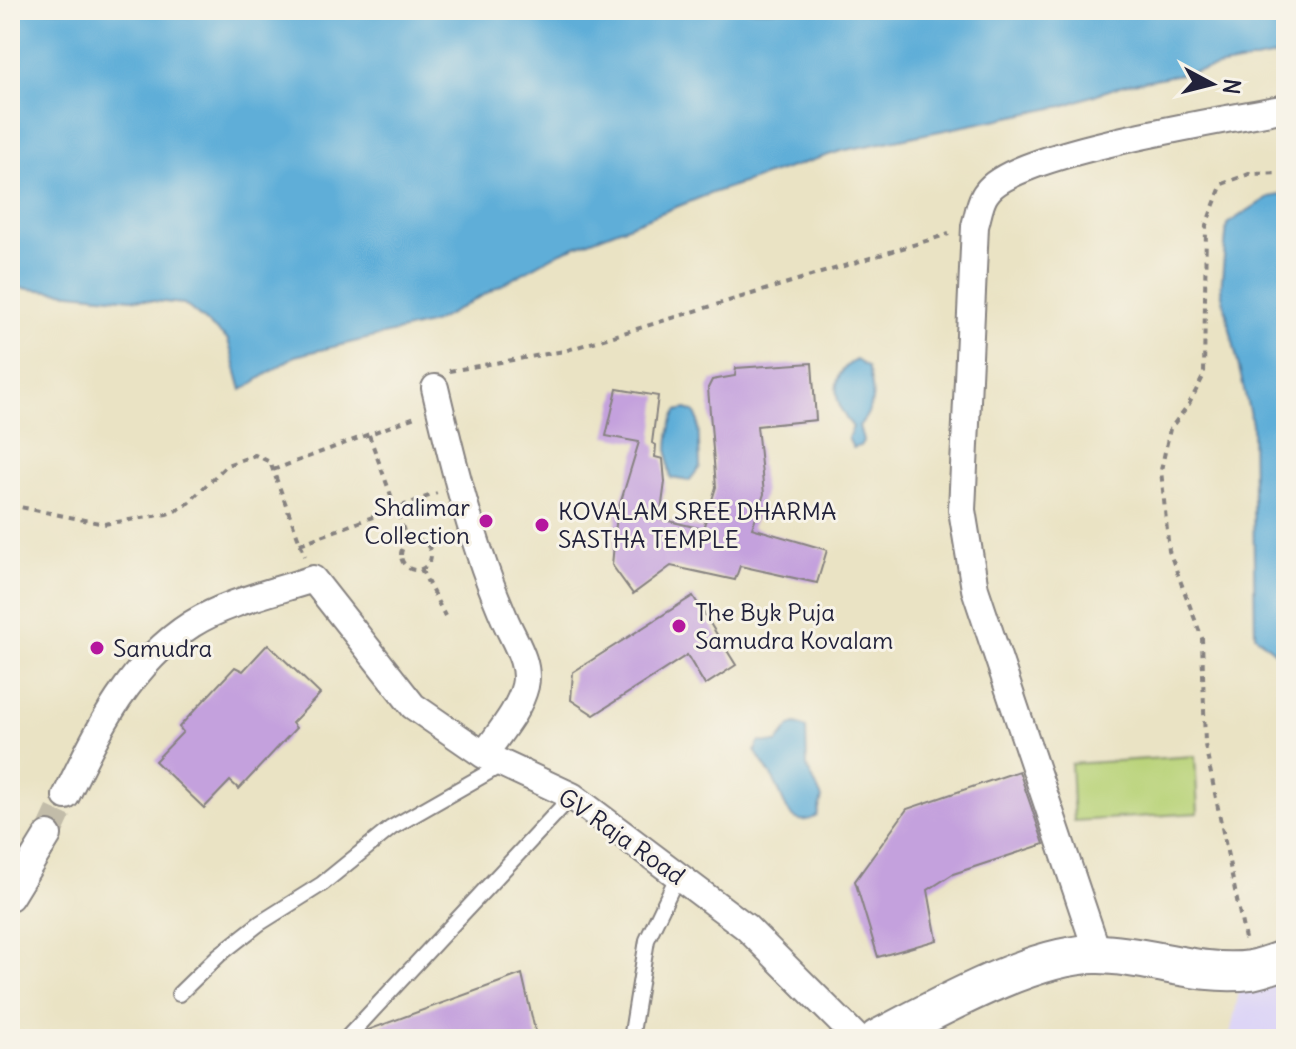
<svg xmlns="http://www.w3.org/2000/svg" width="1296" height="1049" viewBox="0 0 1296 1049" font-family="Delius,sans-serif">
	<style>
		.built { fill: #ddd5f6 }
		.green { fill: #b9d379; stroke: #6e7a5a; stroke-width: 2 }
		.water { fill: #5eaed8; stroke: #40688a; stroke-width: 2 }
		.building { fill: #c4a1dd }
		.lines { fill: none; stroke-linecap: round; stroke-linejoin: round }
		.street-tunnel { stroke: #c2bca9; stroke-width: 26; stroke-dasharray: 26 13; stroke-linecap: butt }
		.lane-casing { stroke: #868280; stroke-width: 18 }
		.street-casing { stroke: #868280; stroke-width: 30 }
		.secondary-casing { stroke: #868280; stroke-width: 42 }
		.path { stroke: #868280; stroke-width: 4; stroke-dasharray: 6 6; stroke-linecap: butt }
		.lane { stroke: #fff; stroke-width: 14 }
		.street { stroke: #fff; stroke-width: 26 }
		.secondary { stroke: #fff; stroke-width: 38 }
		.poi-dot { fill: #b5179e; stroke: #f7f3e8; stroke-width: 3 }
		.labels { text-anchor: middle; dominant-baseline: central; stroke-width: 6; stroke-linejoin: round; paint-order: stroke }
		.poi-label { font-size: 24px; fill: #22223b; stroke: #f7f3e8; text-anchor: start }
		.street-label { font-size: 24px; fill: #22223b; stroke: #f7f3e8 }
	</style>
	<rect width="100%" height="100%" fill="#f7f3e8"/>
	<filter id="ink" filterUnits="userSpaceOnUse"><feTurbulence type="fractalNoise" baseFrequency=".0125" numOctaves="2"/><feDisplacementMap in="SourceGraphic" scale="16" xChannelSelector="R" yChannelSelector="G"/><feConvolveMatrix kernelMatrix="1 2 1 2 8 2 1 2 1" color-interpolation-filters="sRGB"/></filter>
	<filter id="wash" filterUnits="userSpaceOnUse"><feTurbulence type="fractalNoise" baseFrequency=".006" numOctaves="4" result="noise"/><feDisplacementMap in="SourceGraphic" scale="32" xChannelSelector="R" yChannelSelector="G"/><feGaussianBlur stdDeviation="1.8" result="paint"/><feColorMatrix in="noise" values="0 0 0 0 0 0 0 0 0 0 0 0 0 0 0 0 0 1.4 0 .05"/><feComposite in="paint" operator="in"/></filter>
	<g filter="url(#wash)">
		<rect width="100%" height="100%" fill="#eae3c4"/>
		<path class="built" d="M 1286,973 L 1286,1039 L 1229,1039 L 1240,987 Z"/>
		<path class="green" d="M 1195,756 L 1198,813 L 1074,821 L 1071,764 Z"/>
		<path class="water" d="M 10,10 L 1286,10 L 1286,54 L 1123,85 L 1063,106 L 841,151 L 712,193 L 561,252 L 433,323 L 295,356 L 242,390 L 228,340 L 184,304 L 10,287 Z
			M 1286,194 L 1286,661 L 1255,635 L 1252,424 L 1221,290 L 1227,224 L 1269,197 Z
			M 856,360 L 867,367 C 875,390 876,407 859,426 L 863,441 L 860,446 L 853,448 L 848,438 L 853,427 C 834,406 827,375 856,360 Z
			M 686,409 L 694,412 L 698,419 L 700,467 L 689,481 L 671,478 C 666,460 667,426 677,411 Z
			M 796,724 L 806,728 L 807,767 L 822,798 L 817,816 C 789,832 785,802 776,784 C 770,773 762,762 755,751 L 759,742 L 777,743 L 790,726 Z"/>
		<g id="blocks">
			<path class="building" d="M 812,363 L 816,420 L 757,426 L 764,494 L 752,528 L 827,550 L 817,583 L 740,566 L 735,580 L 671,566 L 633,594 L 612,565 L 617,514 L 639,442 L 606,436 L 617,389 L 658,396 L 652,443 L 656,445 L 655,457 L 663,459 L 665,482 L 660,519 L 703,529 L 716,487 L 708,388 L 712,380 L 735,376 L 736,368 Z
				M 693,596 L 736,665 L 705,685 L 687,655 L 594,715 L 571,700 L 573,672 Z
				M 268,644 L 320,694 L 292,723 L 296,728 L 239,789 L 230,781 L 204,808 L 155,761 L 183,732 L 179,727 L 235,667 L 243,671 Z
				M 1019,771 L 1044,844 L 953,874 L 928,890 L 937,940 L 878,957 L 855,881 L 907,809 Z
				M 522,974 L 537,1039 L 360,1039 L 368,1030 Z"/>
		</g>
	</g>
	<g filter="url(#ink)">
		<use href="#blocks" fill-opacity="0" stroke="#868280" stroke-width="2"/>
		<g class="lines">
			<path class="street-tunnel" d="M 48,835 L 66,796"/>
			<g class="lane-casing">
				<path id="lane" d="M 179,994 L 219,955 L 260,923 L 322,884 L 391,828 L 503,764
					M 346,1039 L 572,796
					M 631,1039 L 647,940 L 678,875"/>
			</g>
			<g class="street-casing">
				<path id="street" d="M 435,388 C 454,468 473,547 506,622 C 515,642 530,664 525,686 C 519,711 498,734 484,755
					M 66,796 C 97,732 129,664 192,624 C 227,602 274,592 313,579 L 413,706 L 484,755 L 572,796 L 746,927 L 858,1039
					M 10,897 L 48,835
					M 1098,954 L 975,589 L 962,510 L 975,226 C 978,216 980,200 987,192 C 1014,152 1232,119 1286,108"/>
			</g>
			<g class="secondary-casing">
				<path id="secondary" d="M 878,1039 C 934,1010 1036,952 1099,954 C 1150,955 1199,977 1251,970 C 1262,968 1275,963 1286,959"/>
			</g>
			<path class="path" d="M 449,371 L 564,351 L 949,234
				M 369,435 L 408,542
				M 273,470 L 418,416
				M 10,505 L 104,524 L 167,514 L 184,507 L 227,465 L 255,455 L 270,462 L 305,556
				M401 555a15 15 0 1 1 30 0a15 15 0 1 1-30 0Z
				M 300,544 L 437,493
				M 421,569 L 445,616
				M 1245,939 L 1205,745 L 1202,638 L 1169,551 L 1161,470 L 1170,429 L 1189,404 L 1204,375 L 1206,225 L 1222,184 L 1249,174 L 1286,173"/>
			<use href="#lane" class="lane"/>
			<use href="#street" class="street"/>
			<use href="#secondary" class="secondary"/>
		</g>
	</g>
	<g class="poi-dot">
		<circle cx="486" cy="521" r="8"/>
		<circle cx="542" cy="525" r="8"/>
		<circle cx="679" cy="626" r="8"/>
		<circle cx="97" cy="648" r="8"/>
	</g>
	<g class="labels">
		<g class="poi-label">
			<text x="470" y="507" text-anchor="end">Shalimar<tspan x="470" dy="28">Collection</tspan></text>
			<text x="558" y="511">KOVALAM SREE DHARMA<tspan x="558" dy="28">SASTHA TEMPLE</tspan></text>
			<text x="695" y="612">The Byk Puja<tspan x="695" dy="28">Samudra Kovalam</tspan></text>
			<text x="113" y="648">Samudra</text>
		</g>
		<g class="street-label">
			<text transform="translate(622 836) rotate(35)">GV Raja Road</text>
		</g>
	</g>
	<rect width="1296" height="1049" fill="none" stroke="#f7f3e8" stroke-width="40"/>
	<g transform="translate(1212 84) rotate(97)" stroke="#f7f3e8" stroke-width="6" paint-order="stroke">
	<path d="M0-6L14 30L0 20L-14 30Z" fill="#22223b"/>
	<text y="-12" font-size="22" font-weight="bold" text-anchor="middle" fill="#22223b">N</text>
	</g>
</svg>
